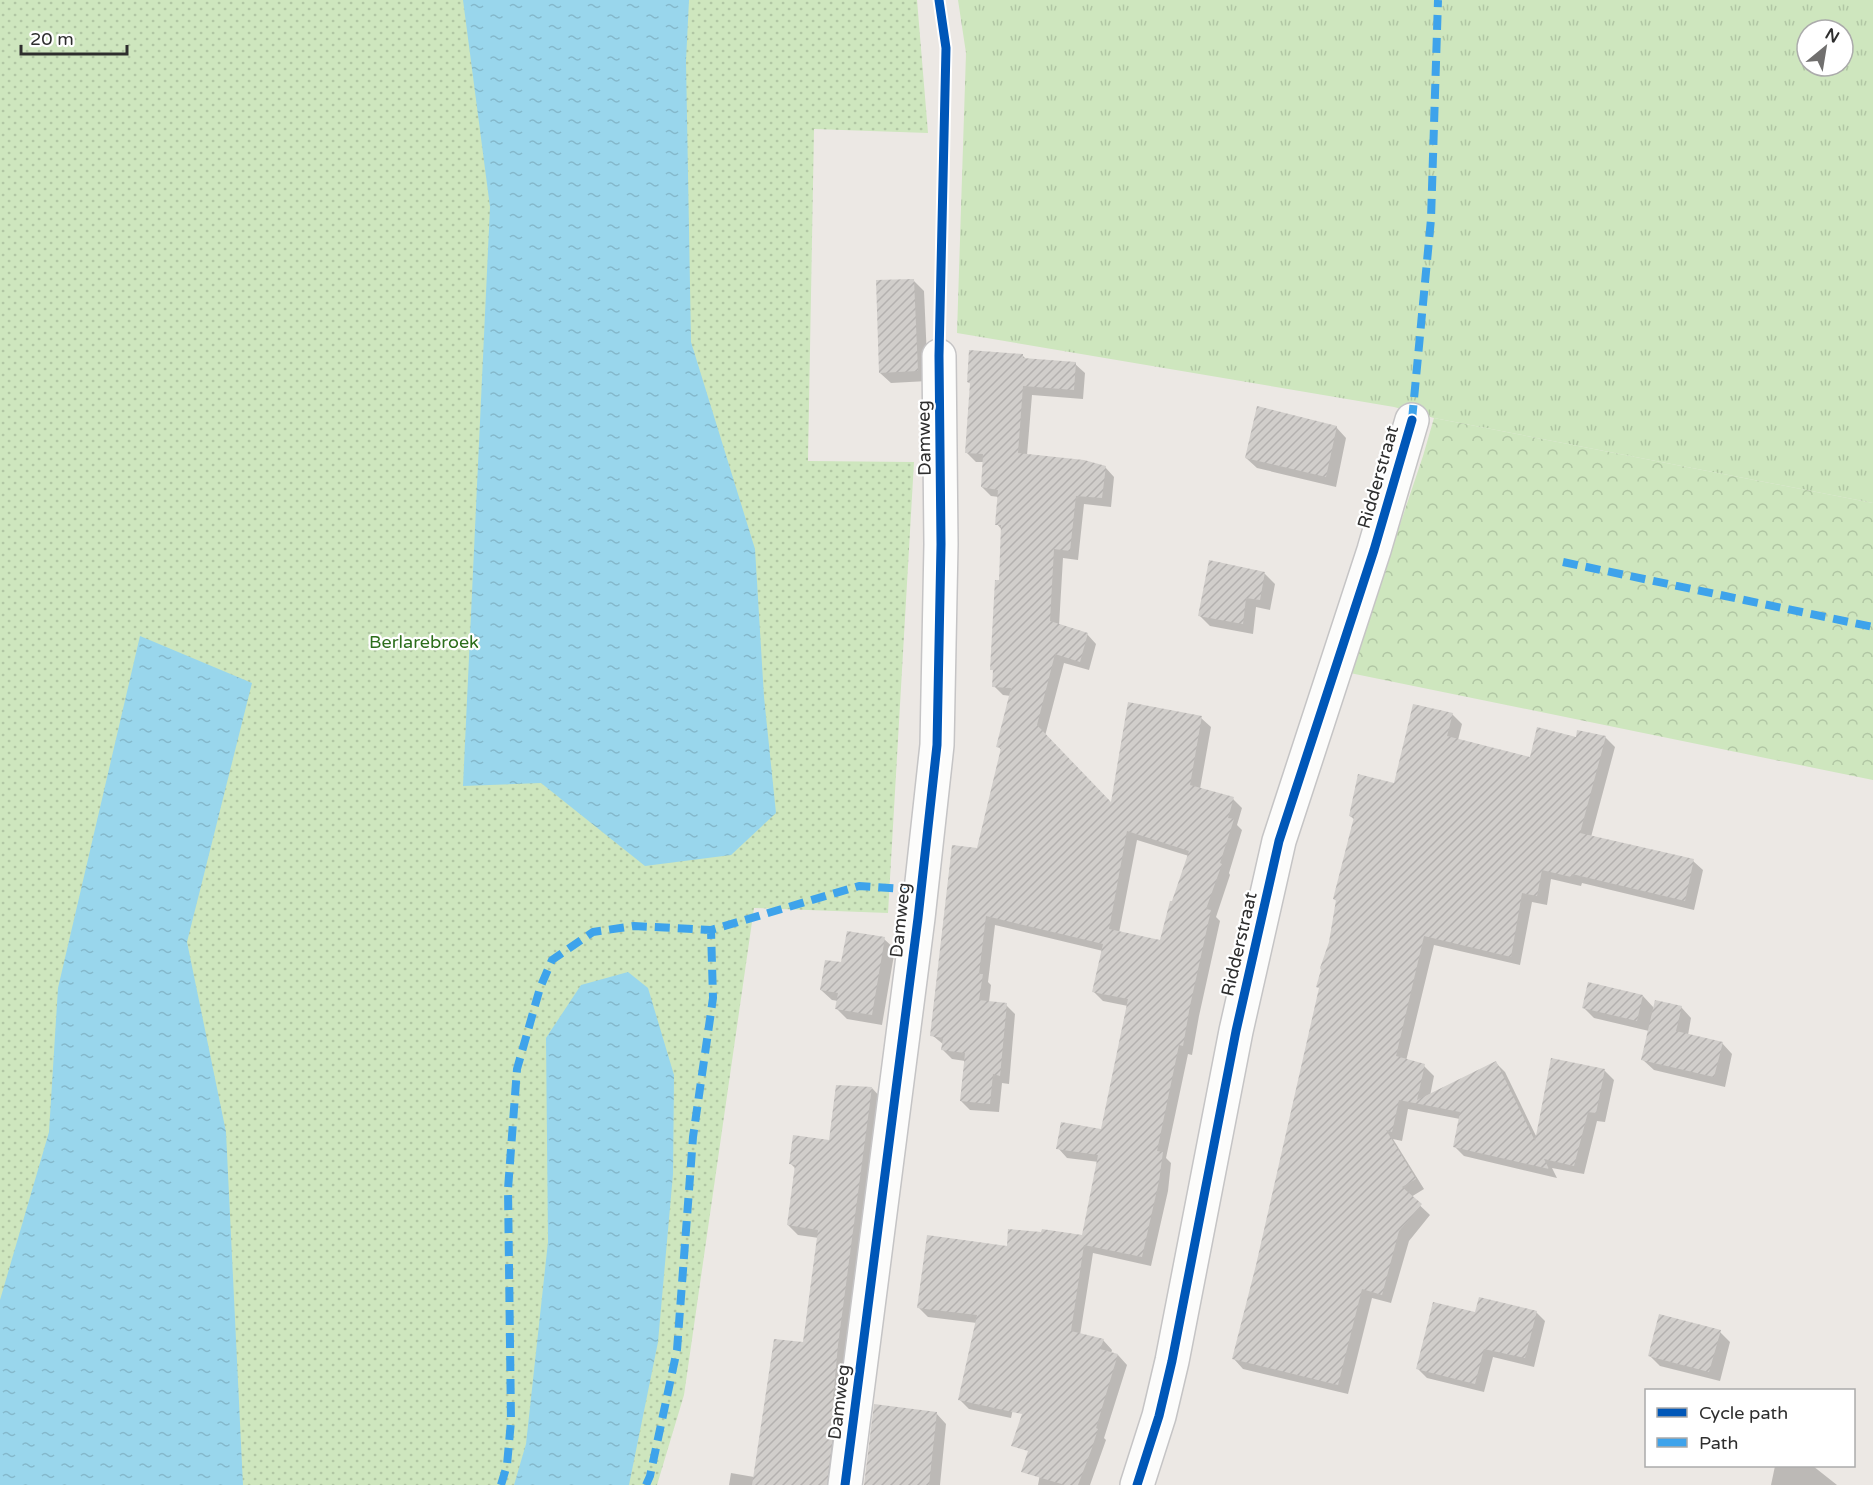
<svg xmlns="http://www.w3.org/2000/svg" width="1873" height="1485" viewBox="0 0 1873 1485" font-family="'Varela Round',sans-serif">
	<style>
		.grass { fill: url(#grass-tufts); fill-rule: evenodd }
		.forest { fill: url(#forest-crowns) }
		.park { fill: url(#park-dots) }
		.water { fill: url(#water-ripples) }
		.shadow { fill: #0003; fill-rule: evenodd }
		.building { fill: url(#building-hatch); fill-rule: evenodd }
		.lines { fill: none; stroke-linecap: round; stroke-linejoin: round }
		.minor-casing { stroke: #c5c4c5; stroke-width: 36 }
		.minor { stroke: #fcfcfb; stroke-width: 33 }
		.quiet { stroke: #3ea3eb; stroke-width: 8; stroke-dasharray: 15 8; stroke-linecap: butt }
		.cycleway-casing { stroke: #fff; stroke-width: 13 }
		.cycleway { stroke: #0057b8; stroke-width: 9 }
		.labels { text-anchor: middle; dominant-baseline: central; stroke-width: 4.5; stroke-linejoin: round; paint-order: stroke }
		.street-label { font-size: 18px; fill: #2e2e2e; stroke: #fff }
		.park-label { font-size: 18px; fill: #2c6e1b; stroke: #fff }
	</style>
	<defs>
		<pattern id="grass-tufts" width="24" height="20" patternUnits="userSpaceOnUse" patternTransform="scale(1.5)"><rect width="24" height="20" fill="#cee6be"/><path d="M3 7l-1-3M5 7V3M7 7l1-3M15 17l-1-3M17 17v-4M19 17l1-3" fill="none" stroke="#b1c6a4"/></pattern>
		<pattern id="forest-crowns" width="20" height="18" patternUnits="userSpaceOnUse" patternTransform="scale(1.5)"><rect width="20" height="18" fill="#cee6be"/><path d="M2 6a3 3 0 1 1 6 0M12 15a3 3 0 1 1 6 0" fill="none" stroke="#b1c6a4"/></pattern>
		<pattern id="park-dots" width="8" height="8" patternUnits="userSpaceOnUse" patternTransform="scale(1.5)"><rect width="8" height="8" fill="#cee6be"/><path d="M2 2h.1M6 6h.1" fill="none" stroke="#b1c6a4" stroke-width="1.8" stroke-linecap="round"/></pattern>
		<pattern id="water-ripples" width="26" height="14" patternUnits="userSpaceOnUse" patternTransform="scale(1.5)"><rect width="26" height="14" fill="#99d6ec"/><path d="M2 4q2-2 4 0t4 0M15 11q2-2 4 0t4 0" fill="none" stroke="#84b8cb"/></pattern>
		<pattern id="building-hatch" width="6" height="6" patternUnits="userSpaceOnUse" patternTransform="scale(1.5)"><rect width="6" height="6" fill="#d1cecb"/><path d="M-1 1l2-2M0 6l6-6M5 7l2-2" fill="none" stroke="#b4b1af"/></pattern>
	</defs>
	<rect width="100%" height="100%" fill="#ece8e4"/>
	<path class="grass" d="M 958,0 L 1873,0 L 1873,503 L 1434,418 L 1394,407 L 957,333 L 966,53 ZM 1807,30 L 1843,30 L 1843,66 L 1807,66 Z"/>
	<path class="forest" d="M 1434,418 L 1873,503 L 1873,780 L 1350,673 L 1423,456 Z"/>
	<path class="park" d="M 0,0 L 917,0 L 928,133 L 814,129 L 808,461 L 914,462 L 888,913 L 754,908 L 684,1395 L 657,1485 L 0,1485 Z"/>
	<path class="water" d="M 463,0 L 689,0 L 686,61 L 691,342 L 755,549 L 764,697 L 776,813 L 731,855 L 645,866 L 541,783 L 463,786 L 490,207 Z
		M 140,636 L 252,683 L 187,942 L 226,1132 L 243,1485 L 0,1485 L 0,1300 L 49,1132 L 58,988 Z
		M 628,972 L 648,988 L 674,1075 L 673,1174 L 658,1342 L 629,1485 L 514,1485 L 526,1444 L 548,1242 L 546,1038 L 581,985 Z"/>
	<path class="shadow" d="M 913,280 L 924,291 L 928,381 L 891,383 L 880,373 Z
		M 1023,356 L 1027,360 L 1075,364 L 1085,373 L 1083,399 L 1032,395 L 1027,455 L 1105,467 L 1114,477 L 1111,507 L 1084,504 L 1078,560 L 1063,558 L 1059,626 L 1087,634 L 1096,644 L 1089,670 L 1064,663 L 1045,736 L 1112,805 L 1201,718 L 1211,727 L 1200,789 L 1233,799 L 1242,808 L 1237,825 L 1242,830 L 1229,873 L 1230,875 L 1216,917 L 1220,921 L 1199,1016 L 1192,1055 L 1188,1054 L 1166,1158 L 1171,1163 L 1168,1191 L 1151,1266 L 1093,1253 L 1080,1335 L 1103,1340 L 1112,1350 L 1111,1354 L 1118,1355 L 1127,1365 L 1104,1438 L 1106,1440 L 1090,1485 L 1038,1485 L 1062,1360 L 1026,1352 L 1011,1418 L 969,1409 L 959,1399 L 977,1323 L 928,1317 L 919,1308 L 1008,1248 L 1084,1237 L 1099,1162 L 1067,1158 L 1058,1148 L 1102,1130 L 1128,1006 L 1103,1001 L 1093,991 L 1103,951 L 995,925 L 988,982 L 991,985 L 989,1002 L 1006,1005 L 1015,1014 L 1009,1084 L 1002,1083 L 999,1112 L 970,1110 L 961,1101 L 965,1061 L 952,1059 L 943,1050 L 944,1045 L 932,1035 L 1002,751 L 998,746 L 1011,696 L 1003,695 L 994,686 L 994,672 L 992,669 L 1000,581 L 1002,530 L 997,524 L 999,497 L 991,496 L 982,487 L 984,462 L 976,462 L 966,452 L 971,384 L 968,382 ZM 1137,840 L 1189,856 L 1162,942 L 1119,933 Z
		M 1336,427 L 1346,438 L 1336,487 L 1257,468 L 1246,458 Z
		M 1264,573 L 1275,584 L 1270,610 L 1256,607 L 1253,634 L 1210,626 L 1200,616 Z
		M 1452,714 L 1462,724 L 1458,740 L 1531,758 L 1577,738 L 1605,737 L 1615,747 L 1591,837 L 1693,861 L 1703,870 L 1694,910 L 1582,883 L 1581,886 L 1551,879 L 1547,905 L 1532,902 L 1520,965 L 1434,945 L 1406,1061 L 1424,1066 L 1434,1076 L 1430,1096 L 1495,1062 L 1505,1072 L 1537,1138 L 1604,1070 L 1614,1080 L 1605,1122 L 1597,1121 L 1584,1174 L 1552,1168 L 1557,1178 L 1464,1156 L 1454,1146 L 1460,1119 L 1408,1109 L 1402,1141 L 1393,1139 L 1424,1189 L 1411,1197 L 1430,1215 L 1409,1241 L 1391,1303 L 1372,1298 L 1348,1394 L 1243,1369 L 1234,1359 L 1258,1265 L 1330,942 L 1338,902 L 1334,899 L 1355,820 L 1350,816 L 1395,785 Z
		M 884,939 L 895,949 L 882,1025 L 847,1019 L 836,1008 L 838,1001 L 832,1000 L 821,990 Z
		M 1643,996 L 1654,1008 L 1681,1007 L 1691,1018 L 1688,1035 L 1722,1043 L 1732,1054 L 1725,1087 L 1654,1070 L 1643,1060 L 1649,1031 L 1594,1018 L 1583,1007 Z
		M 872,1088 L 882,1099 L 837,1485 L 729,1485 L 731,1473 L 754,1477 L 804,1343 L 819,1238 L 798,1235 L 788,1225 L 796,1169 L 791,1164 L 831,1142 Z
		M 1536,1312 L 1545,1321 L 1534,1367 L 1493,1357 L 1484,1392 L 1427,1378 L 1418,1369 L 1476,1314 Z
		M 1720,1332 L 1730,1342 L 1720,1381 L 1660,1366 L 1649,1355 Z
		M 936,1413 L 946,1424 L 940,1485 L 865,1485 Z
		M 1775,1466 L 1813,1466 L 1837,1485 L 1771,1485 Z"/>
	<path class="building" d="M 914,279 L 918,371 L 879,373 L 876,280 Z
		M 969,350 L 1023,354 L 1023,358 L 1076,362 L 1074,390 L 1023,386 L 1018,453 L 1084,460 L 1106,466 L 1102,498 L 1076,496 L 1070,551 L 1054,549 L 1050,621 L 1088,633 L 1080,662 L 1055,654 L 1037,725 L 1111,802 L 1128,702 L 1202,716 L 1190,785 L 1234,797 L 1228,818 L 1234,819 L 1220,863 L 1222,864 L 1206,909 L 1211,910 L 1190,1006 L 1183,1046 L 1179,1045 L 1157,1151 L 1163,1152 L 1159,1181 L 1142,1257 L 1084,1245 L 1071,1331 L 1104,1339 L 1100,1349 L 1118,1354 L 1096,1428 L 1098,1429 L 1092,1448 L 1078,1485 L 1065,1485 L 1021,1472 L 1028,1451 L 1011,1446 L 1022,1414 L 958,1400 L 977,1315 L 917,1308 L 927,1235 L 1007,1246 L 1008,1229 L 1041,1232 L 1042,1229 L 1082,1235 L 1098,1155 L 1056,1149 L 1061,1122 L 1101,1129 L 1128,999 L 1092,992 L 1103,944 L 986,916 L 979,974 L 983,974 L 979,1000 L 1007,1003 L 1000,1076 L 993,1074 L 990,1104 L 960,1101 L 965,1053 L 941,1050 L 943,1038 L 930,1036 L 952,845 L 977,848 L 1001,748 L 996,747 L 1011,688 L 992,687 L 993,670 L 990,670 L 995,580 L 999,580 L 1001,525 L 995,525 L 998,490 L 981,487 L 983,454 L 965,453 L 970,383 L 967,382 ZM 1127,831 L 1189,851 L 1172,901 L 1170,901 L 1160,940 L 1109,929 Z
		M 1257,406 L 1337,426 L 1326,477 L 1245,458 Z
		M 1209,560 L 1265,572 L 1260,600 L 1246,598 L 1243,624 L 1198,616 Z
		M 1413,704 L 1453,713 L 1447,736 L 1530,757 L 1537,727 L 1576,737 L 1577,730 L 1606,736 L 1580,833 L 1694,859 L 1685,901 L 1572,874 L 1571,877 L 1542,870 L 1537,896 L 1522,893 L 1511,957 L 1424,936 L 1396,1056 L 1425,1064 L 1417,1100 L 1496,1061 L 1535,1141 L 1551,1058 L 1605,1069 L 1596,1113 L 1588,1112 L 1574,1166 L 1544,1159 L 1549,1169 L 1453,1147 L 1460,1112 L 1399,1100 L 1392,1132 L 1386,1130 L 1416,1179 L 1402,1187 L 1422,1204 L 1399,1231 L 1382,1295 L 1362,1289 L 1338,1385 L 1232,1359 L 1256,1265 L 1319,988 L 1316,987 L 1321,970 L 1320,968 L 1329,942 L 1336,900 L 1333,899 L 1354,817 L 1349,816 L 1358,774 L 1394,783 Z
		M 847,931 L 885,937 L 872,1015 L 835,1009 L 838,993 L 820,990 L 825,960 L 841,962 Z
		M 1588,982 L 1643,995 L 1637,1021 L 1582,1008 Z
		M 1655,1000 L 1682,1006 L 1676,1031 L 1723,1042 L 1714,1077 L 1641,1060 Z
		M 836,1085 L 872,1087 L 838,1345 L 833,1399 L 837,1400 L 827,1485 L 752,1485 L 774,1339 L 803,1342 L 818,1230 L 787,1225 L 795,1165 L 789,1164 L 793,1135 L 829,1140 Z
		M 1479,1297 L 1537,1311 L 1525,1358 L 1484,1349 L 1475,1384 L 1416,1369 L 1433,1302 L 1475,1312 Z
		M 1659,1314 L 1721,1330 L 1709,1372 L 1648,1356 Z
		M 874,1404 L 937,1412 L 929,1485 L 864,1485 Z"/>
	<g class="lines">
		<g class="minor-casing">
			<path id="minor" d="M 845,1485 L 918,918 L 937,745 L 941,544 L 939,356
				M 1137,1485 L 1159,1416 L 1172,1361 L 1236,1031 L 1279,841 L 1374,550 L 1412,420"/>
		</g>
		<use href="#minor" class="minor"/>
		<path class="quiet" d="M 1412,420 L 1431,219 L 1438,0
			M 1563,562 L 1873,627
			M 501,1485 L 507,1465 L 511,1421 L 508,1189 L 517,1069 L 540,988 L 552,960 L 593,932 L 634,926 L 711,930 L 859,886 L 920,890
			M 646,1485 L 650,1476 L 677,1350 L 693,1137 L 713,998 L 711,930"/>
		<g class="cycleway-casing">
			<path id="cycleway" d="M 845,1485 L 918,918 L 937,745 L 941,544 L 939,356 L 946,48 L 939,0
				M 1137,1485 L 1159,1416 L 1172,1361 L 1236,1031 L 1279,841 L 1374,550 L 1412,420"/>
		</g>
		<use href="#cycleway" class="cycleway"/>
	</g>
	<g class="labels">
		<g class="street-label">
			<text transform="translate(924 438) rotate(-91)">Damweg</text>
			<text transform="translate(1378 477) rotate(-74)">Ridderstraat</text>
			<text transform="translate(900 920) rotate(-84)">Damweg</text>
			<text transform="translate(1239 944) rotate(-77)">Ridderstraat</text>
			<text transform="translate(839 1402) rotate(-83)">Damweg</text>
		</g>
		<g class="park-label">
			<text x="424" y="642">Berlarebroek</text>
		</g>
	</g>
	<rect x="1645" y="1389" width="210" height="78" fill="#ffffff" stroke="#ababab" stroke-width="1.5"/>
	<rect x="1657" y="1408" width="30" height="9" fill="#0057b8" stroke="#ababab" stroke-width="1.5"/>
	<text x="1699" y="1419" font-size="18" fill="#2e2e2e">Cycle path</text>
	<rect x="1657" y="1438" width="30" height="9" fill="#3ea3eb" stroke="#ababab" stroke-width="1.5"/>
	<text x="1699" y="1449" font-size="18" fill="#2e2e2e">Path</text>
	<g transform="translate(1825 48) rotate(30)"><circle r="28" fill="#ffffff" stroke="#ababab" stroke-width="1.5"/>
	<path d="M0-4.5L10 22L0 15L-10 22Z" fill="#706f6e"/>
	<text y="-9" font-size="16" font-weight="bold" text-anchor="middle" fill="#2e2e2e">N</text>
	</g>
	<path d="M21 45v9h106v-9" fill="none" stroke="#2e2e2e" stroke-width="3"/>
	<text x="30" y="45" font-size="18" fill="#2e2e2e" stroke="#ffffff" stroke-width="4.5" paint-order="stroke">20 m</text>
</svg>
